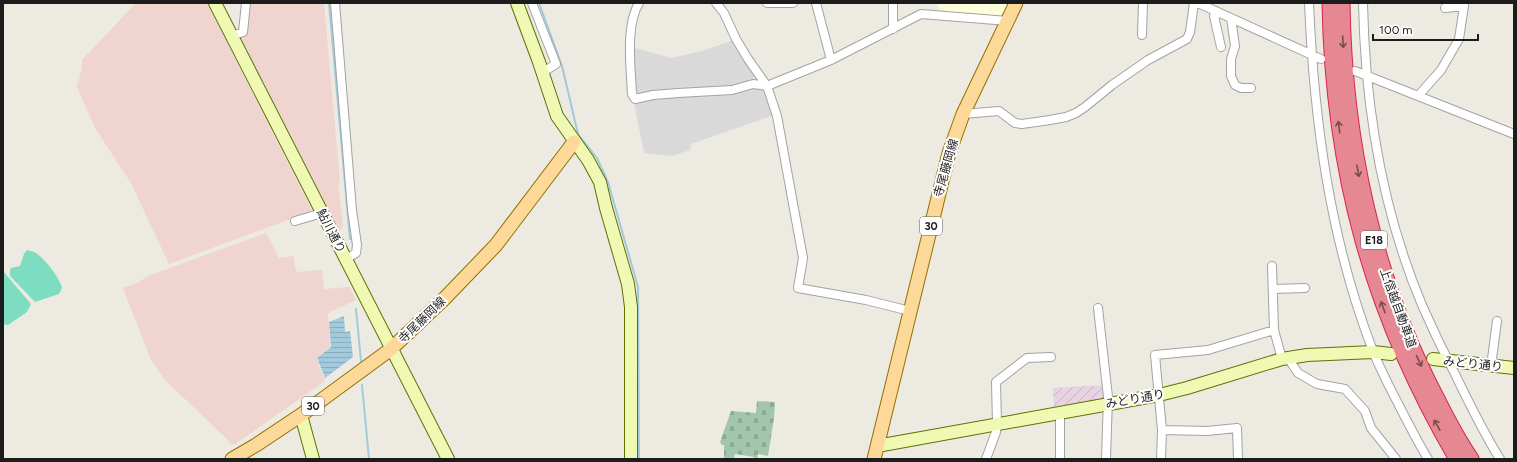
<svg xmlns="http://www.w3.org/2000/svg" width="1517" height="462" viewBox="0 0 1517 462" font-family="Figtree,'Noto Sans JP',sans-serif">
	<style>
		.residential { fill: #dad9d9 }
		.commercial { fill: #efd4d0 }
		.industrial { fill: url(#industrial-furrows) }
		.education { fill: #fcffd9 }
		.cemetery { fill: url(#cemetery-stones) }
		.pitch { fill: #7eddc0 }
		.water { fill: url(#water-rules) }
		.lines { fill: none; stroke-linecap: round; stroke-linejoin: round }
		.stream { stroke: #a1cadc; stroke-width: 2 }
		.street-casing { stroke: #a3a3a3; stroke-width: 10 }
		.secondary-casing { stroke: #5d7104; stroke-width: 14 }
		.primary-casing { stroke: #946f00; stroke-width: 15 }
		.highway-casing { stroke: #d72352; stroke-width: 17 }
		.street { stroke: #fff; stroke-width: 8 }
		.secondary { stroke: #f0f9b4; stroke-width: 12 }
		.primary { stroke: #fcd998; stroke-width: 13 }
		.highway { stroke: #e68892; stroke-width: 15 }
		.oneway { stroke: #774d51 }
		.labels { text-anchor: middle; dominant-baseline: central; stroke-width: 4; stroke-linejoin: round; paint-order: stroke }
		.shield { fill: #fff; stroke: #606060; stroke-width: 1 }
		.shield-label { font-size: 11px; font-weight: bold; fill: #1c1c1c }
		.street-label { font-size: 12px; fill: #1c1c1c; stroke: #fff }
	</style>
	<defs>
		<pattern id="industrial-furrows" width="10" height="10" patternUnits="userSpaceOnUse"><rect width="10" height="10" fill="#e7d3e1"/><path d="M-1 1l2-2M0 10L10 0M9 11l2-2" fill="none" stroke="#c6b5c0"/></pattern>
		<pattern id="cemetery-stones" width="16" height="16" patternUnits="userSpaceOnUse"><rect width="16" height="16" fill="#a2c6ab"/><path d="M2 7V4a2 2 0 0 1 4 0v3zM10 15v-3a2 2 0 0 1 4 0v3z" fill="#8baa93"/></pattern>
		<pattern id="water-rules" width="6" height="5" patternUnits="userSpaceOnUse"><rect width="6" height="5" fill="#a1cadc"/><path d="M0 2.5h6" fill="none" stroke="#8aadbc"/></pattern>
	</defs>
	<rect width="100%" height="100%" fill="#edeae1"/>
	<path class="residential" d="M 734,40 L 755,71 L 753,81 L 766,91 L 774,115 L 691,144 L 690,150 L 672,156 L 644,153 L 634,103 L 632,47 L 671,58 L 702,51 Z"/>
	<path class="commercial" d="M 136,3 L 207,3 L 312,211 L 169,264 L 131,183 L 95,128 L 77,87 L 82,68 L 82,60 Z
		M 248,3 L 324,3 L 340,182 L 338,183 L 343,227 L 339,230 L 240,36 Z
		M 266,233 L 279,258 L 293,256 L 296,272 L 322,270 L 324,289 L 349,287 L 356,300 L 328,313 L 330,347 L 316,358 L 325,381 L 235,444 L 230,444 L 226,438 L 165,380 L 151,360 L 123,288 L 137,283 L 148,276 Z"/>
	<path class="industrial" d="M 1106,385 L 1107,398 L 1054,407 L 1053,388 Z"/>
	<path class="education" d="M 937,3 L 1009,3 L 1002,16 L 940,11 Z"/>
	<path class="cemetery" d="M 757,401 L 775,402 L 774,418 L 768,456 L 758,454 L 757,459 L 754,459 L 754,457 L 735,454 L 734,458 L 724,458 L 724,445 L 722,445 L 720,442 L 731,411 L 756,413 Z"/>
	<path class="pitch" d="M 27,250 C 29,251 33,251 36,253 C 45,259 60,278 62,288 L 59,294 L 35,302 L 10,276 L 10,271 L 11,268 L 20,266 L 24,254 Z
		M 3,271 L 31,304 L 27,312 L 8,325 L 3,324 Z"/>
	<path class="water" d="M 344,316 L 345,332 L 350,331 L 353,357 L 325,378 L 317,358 L 331,347 L 329,322 Z"/>
	<g class="lines">
		<path class="stream" d="M 329,3 L 350,239
			M 539,3 L 562,66 L 578,134 L 597,158 L 608,182 L 638,287 L 639,459
			M 356,309 L 361,361
			M 362,385 L 369,459"/>
		<g class="street-casing">
			<path id="street" d="M 335,3 L 352,210 L 357,245 L 356,253 L 345,260
				M 532,3 L 556,64 L 543,72
				M 639,3 C 625,26 631,68 632,94 L 635,99 L 653,95 L 678,93 L 732,90 L 753,84 L 767,86 L 831,60 L 921,14 L 1008,21
				M 716,3 L 724,13 L 736,39 L 748,59 L 767,86 L 777,116 L 803,258 L 798,288 L 866,300 L 910,311
				M 767,3 L 793,3
				M 816,3 L 831,60
				M 1198,3 L 1321,59
				M 1309,3 C 1314,121 1330,240 1373,351 C 1377,362 1383,373 1388,384 C 1401,409 1413,434 1428,459
				M 1363,3 C 1365,105 1382,210 1422,305 C 1432,328 1443,351 1455,374 C 1469,403 1483,432 1500,459
				M 1219,13 L 1214,16 L 1221,47
				M 1231,18 L 1235,46 L 1231,59 L 1231,76 L 1235,85 L 1241,88 L 1251,88
				M 893,29 L 893,3
				M 1142,35 L 1143,3
				M 231,36 L 243,32 L 246,3
				M 1355,71 L 1514,134
				M 1418,96 L 1441,70 L 1459,39 L 1464,6 L 1445,8
				M 963,114 L 999,111 L 1015,123 L 1022,124 L 1050,120 L 1066,117 L 1076,113 L 1085,107 L 1112,85 L 1148,60 L 1187,39 L 1190,32 L 1194,3
				M 295,221 L 322,213
				M 1272,266 L 1274,330
				M 1273,289 L 1305,288
				M 1098,308 L 1108,397 L 1106,459
				M 1288,358 L 1298,373 L 1317,384 L 1345,389 L 1365,411 L 1371,428 L 1396,459
				M 1491,366 L 1497,321
				M 1060,412 L 1060,459
				M 1162,430 L 1207,431 L 1237,428 L 1238,459
				M 986,459 L 996,432 L 997,424 L 996,382 L 1027,358 L 1051,357
				M 1161,459 L 1162,430 L 1155,355 L 1208,350 L 1274,330 L 1282,359"/>
		</g>
		<g class="secondary-casing">
			<path id="secondary" d="M 215,3 L 448,459
				M 517,3 L 539,62 L 557,116 L 588,160 L 600,182 L 606,208 L 628,284 L 631,307 L 631,459
				M 1433,359 L 1514,368
				M 301,415 L 313,459
				M 877,446 L 1159,395 L 1187,388 L 1282,359 L 1307,355 L 1373,352 L 1391,354"/>
		</g>
		<g class="primary-casing">
			<path id="primary" d="M 232,459 L 256,445 L 301,415 L 391,349 L 445,298 L 496,245 L 574,142
				M 874,459 L 949,153 L 963,114 L 1016,3"/>
		</g>
		<g class="highway-casing">
			<path id="highway" d="M 1330,3 C 1333,171 1372,314 1457,459
				M 1342,3 C 1344,140 1373,277 1437,399 C 1447,419 1458,440 1471,459"/>
		</g>
		<use href="#street" class="street"/>
		<use href="#secondary" class="secondary"/>
		<use href="#primary" class="primary"/>
		<use href="#highway" class="highway"/>
	</g>
	<defs><path id="oneway-shaft" d="M-6 0H5M1.5-3L5.5 0L1.5 3" fill="none" stroke-width="1.6" stroke-linecap="round" stroke-linejoin="round"/></defs>
	<g class="oneway">
		<use href="#oneway-shaft" transform="translate(1343 42) rotate(87)"/>
		<use href="#oneway-shaft" transform="translate(1339 127) rotate(-98)"/>
		<use href="#oneway-shaft" transform="translate(1358 171) rotate(79)"/>
		<use href="#oneway-shaft" transform="translate(1383 307) rotate(-110)"/>
		<use href="#oneway-shaft" transform="translate(1419 361) rotate(65)"/>
		<use href="#oneway-shaft" transform="translate(1437 425) rotate(-119)"/>
	</g>
	<g class="labels">
		<g class="shield">
			<rect x="920" y="217" width="22" height="18" rx="3"/>
			<rect x="1361" y="231" width="26" height="18" rx="3"/>
			<rect x="302" y="397" width="22" height="18" rx="3"/>
		</g>
		<g class="shield-label">
			<text x="931" y="226">30</text>
			<text x="1374" y="240">E18</text>
			<text x="313" y="406">30</text>
		</g>
		<g class="street-label">
			<text transform="translate(946 168) rotate(-74)">寺尾藤岡線</text>
			<text transform="translate(331 231) rotate(63)">鮎川通り</text>
			<text transform="translate(1398 308) rotate(70)">上信越自動車道</text>
			<text transform="translate(422 320) rotate(-44)">寺尾藤岡線</text>
			<text transform="translate(1473 364) rotate(6)">みどり通り</text>
			<text transform="translate(1135 399) rotate(-10)">みどり通り</text>
		</g>
	</g>
	<rect width="1517" height="462" fill="none" stroke="#1c1c1c" stroke-width="8"/>
	<path d="M1373 34v6h105v-6" fill="none" stroke="#1c1c1c" stroke-width="2"/>
	<text x="1379" y="34" font-size="12" fill="#1c1c1c" stroke="#ffffff" stroke-width="3" paint-order="stroke">100 m</text>
</svg>
